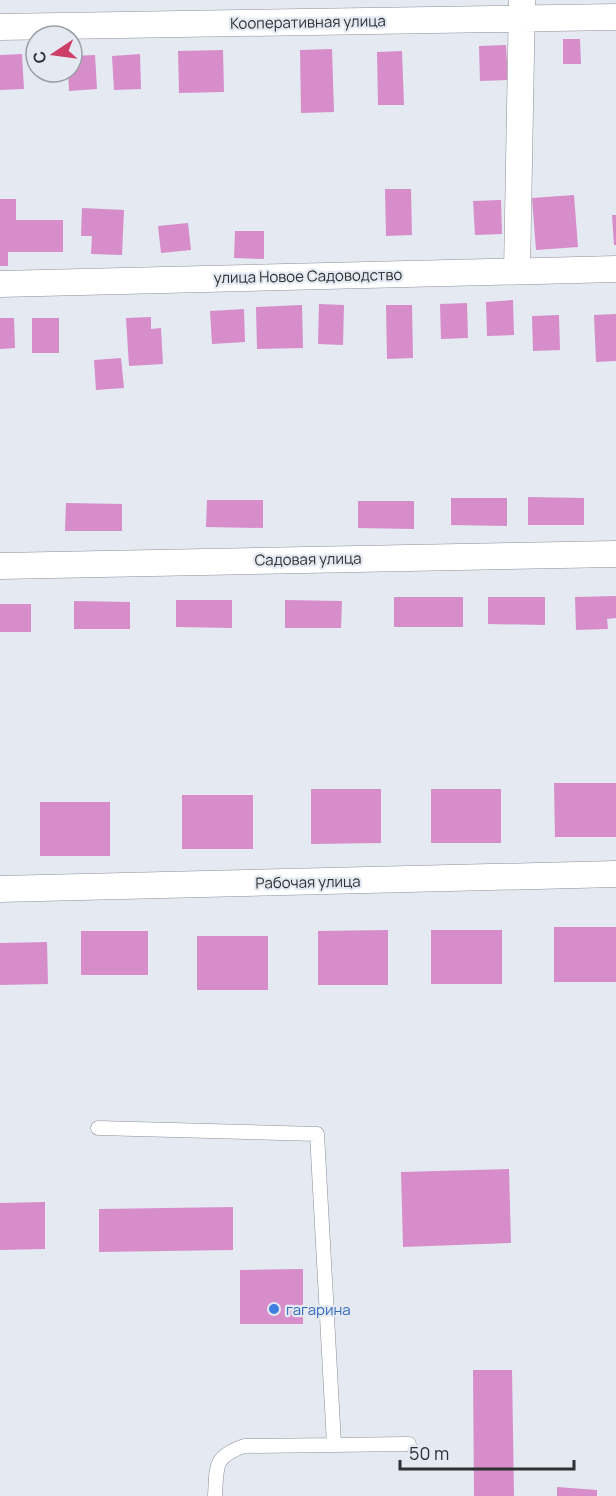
<svg xmlns="http://www.w3.org/2000/svg" width="616" height="1496" viewBox="0 0 616 1496" font-family="Manrope,sans-serif">
	<style>
		.building { fill: #d68dca }
		.lines { fill: none; stroke-linecap: round; stroke-linejoin: round }
		.lane-casing { stroke: #8c9098; stroke-width: 15 }
		.street-casing { stroke: #8c9098; stroke-width: 27 }
		.lane { stroke: #fff; stroke-width: 14 }
		.street { stroke: #fff; stroke-width: 26 }
		.shop-dot { fill: #3f7fe0; stroke: #e4e9f2; stroke-width: 2 }
		.labels { text-anchor: middle; dominant-baseline: central; stroke-width: 4.5; stroke-linejoin: round; paint-order: stroke }
		.street-label { font-size: 15px; fill: #2e3033; stroke: #e4e9f2 }
		.shop-label { font-size: 15px; fill: #366cbe; stroke: #e4e9f2; text-anchor: start }
	</style>
	<rect width="100%" height="100%" fill="#e4e9f2"/>
	<path class="building" d="M 563,39 L 580,39 L 581,64 L 563,64 Z
		M 506,45 L 508,80 L 480,81 L 479,46 Z
		M 332,49 L 334,112 L 301,113 L 300,50 Z
		M 223,50 L 224,92 L 179,93 L 178,51 Z
		M 402,51 L 404,105 L 378,105 L 377,52 Z
		M 22,54 L 24,89 L 0,90 L 0,55 Z
		M 140,54 L 141,89 L 114,90 L 112,56 Z
		M 95,55 L 97,89 L 69,91 L 68,72 L 72,72 L 72,56 Z
		M 385,189 L 411,189 L 412,235 L 386,236 Z
		M 574,195 L 578,247 L 536,250 L 532,198 Z
		M 0,199 L 16,199 L 16,220 L 63,220 L 63,252 L 8,252 L 8,266 L 0,266 Z
		M 501,200 L 502,234 L 475,235 L 473,201 Z
		M 82,208 L 124,210 L 122,255 L 91,254 L 92,236 L 81,236 Z
		M 612,215 L 616,215 L 616,245 L 614,245 Z
		M 188,223 L 191,250 L 161,253 L 158,226 Z
		M 235,231 L 264,231 L 264,259 L 234,258 Z
		M 513,300 L 514,335 L 487,336 L 486,302 Z
		M 467,303 L 468,338 L 441,339 L 440,304 Z
		M 319,304 L 344,305 L 343,345 L 318,344 Z
		M 302,305 L 303,348 L 257,349 L 256,307 Z
		M 386,305 L 412,305 L 413,358 L 387,359 Z
		M 244,309 L 245,342 L 212,344 L 210,311 Z
		M 616,314 L 616,361 L 596,362 L 594,315 Z
		M 559,315 L 560,350 L 533,351 L 532,316 Z
		M 151,317 L 151,329 L 161,328 L 163,364 L 129,366 L 126,318 Z
		M 0,318 L 14,318 L 15,348 L 0,349 Z
		M 32,318 L 59,318 L 59,353 L 32,353 Z
		M 121,358 L 124,388 L 96,390 L 94,360 Z
		M 528,497 L 584,498 L 584,525 L 528,525 Z
		M 451,498 L 507,498 L 507,526 L 451,525 Z
		M 207,500 L 263,500 L 263,528 L 206,527 Z
		M 358,501 L 414,501 L 414,529 L 358,528 Z
		M 66,503 L 122,504 L 122,531 L 65,531 Z
		M 616,596 L 616,618 L 607,619 L 608,629 L 576,630 L 575,597 Z
		M 394,597 L 463,597 L 463,627 L 394,627 Z
		M 488,597 L 545,597 L 545,625 L 488,624 Z
		M 176,600 L 232,600 L 232,628 L 176,627 Z
		M 285,600 L 342,601 L 341,628 L 285,628 Z
		M 74,601 L 130,602 L 130,629 L 74,629 Z
		M 0,604 L 31,604 L 31,632 L 0,632 Z
		M 554,783 L 616,783 L 616,837 L 555,837 Z
		M 311,789 L 381,789 L 381,843 L 311,844 Z
		M 431,789 L 501,789 L 501,843 L 431,843 Z
		M 182,795 L 253,795 L 253,849 L 182,849 Z
		M 40,802 L 110,802 L 110,856 L 40,856 Z
		M 554,927 L 616,927 L 616,982 L 554,982 Z
		M 388,930 L 388,985 L 318,985 L 318,931 Z
		M 431,930 L 502,930 L 502,984 L 431,984 Z
		M 81,931 L 148,931 L 148,975 L 81,975 Z
		M 197,936 L 268,936 L 268,990 L 197,990 Z
		M 47,942 L 48,984 L 0,985 L 0,943 Z
		M 509,1169 L 511,1243 L 403,1247 L 401,1172 Z
		M 45,1202 L 45,1249 L 0,1250 L 0,1203 Z
		M 233,1207 L 233,1250 L 99,1252 L 99,1209 Z
		M 303,1269 L 303,1324 L 240,1324 L 240,1270 Z
		M 473,1370 L 512,1370 L 514,1496 L 474,1496 Z
		M 557,1487 L 597,1490 L 597,1496 L 557,1496 Z"/>
	<g class="lines">
		<g class="lane-casing">
			<path id="lane" d="M 98,1128 L 317,1134 L 334,1444
				M 215,1496 C 217,1466 213,1457 244,1446 L 409,1444"/>
		</g>
		<g class="street-casing">
			<path id="street" d="M 0,27 L 616,17
				M 517,271 L 522,0
				M 0,284 L 616,269
				M 0,566 L 616,554
				M 0,889 L 616,874"/>
		</g>
		<use href="#lane" class="lane"/>
		<use href="#street" class="street"/>
	</g>
	<circle class="shop-dot" cx="274" cy="1309" r="6"/>
	<g class="labels">
		<g class="street-label">
			<text transform="translate(308 22) rotate(-1)">Кооперативная улица</text>
			<text transform="translate(308 276) rotate(-1)">улица Новое Садоводство</text>
			<text transform="translate(308 559) rotate(-1)">Садовая улица</text>
			<text transform="translate(308 882) rotate(-1)">Рабочая улица</text>
		</g>
		<g class="shop-label">
			<text x="286" y="1309">гагарина</text>
		</g>
	</g>
	<g transform="translate(54 54) rotate(257)"><circle r="28" fill="#e4e9f2" stroke="#9b9fa6" stroke-width="1.5"/>
	<path d="M0-4.5L10 22L0 15L-10 22Z" fill="#ce3f67"/>
	<text y="-9" font-size="16" font-weight="bold" text-anchor="middle" fill="#2e3033">С</text>
	</g>
	<path d="M400 1460v9h174v-9" fill="none" stroke="#2e3033" stroke-width="3"/>
	<text x="409" y="1460" font-size="18" fill="#2e3033" stroke="#e4e9f2" stroke-width="4.5" paint-order="stroke">50 m</text>
</svg>
